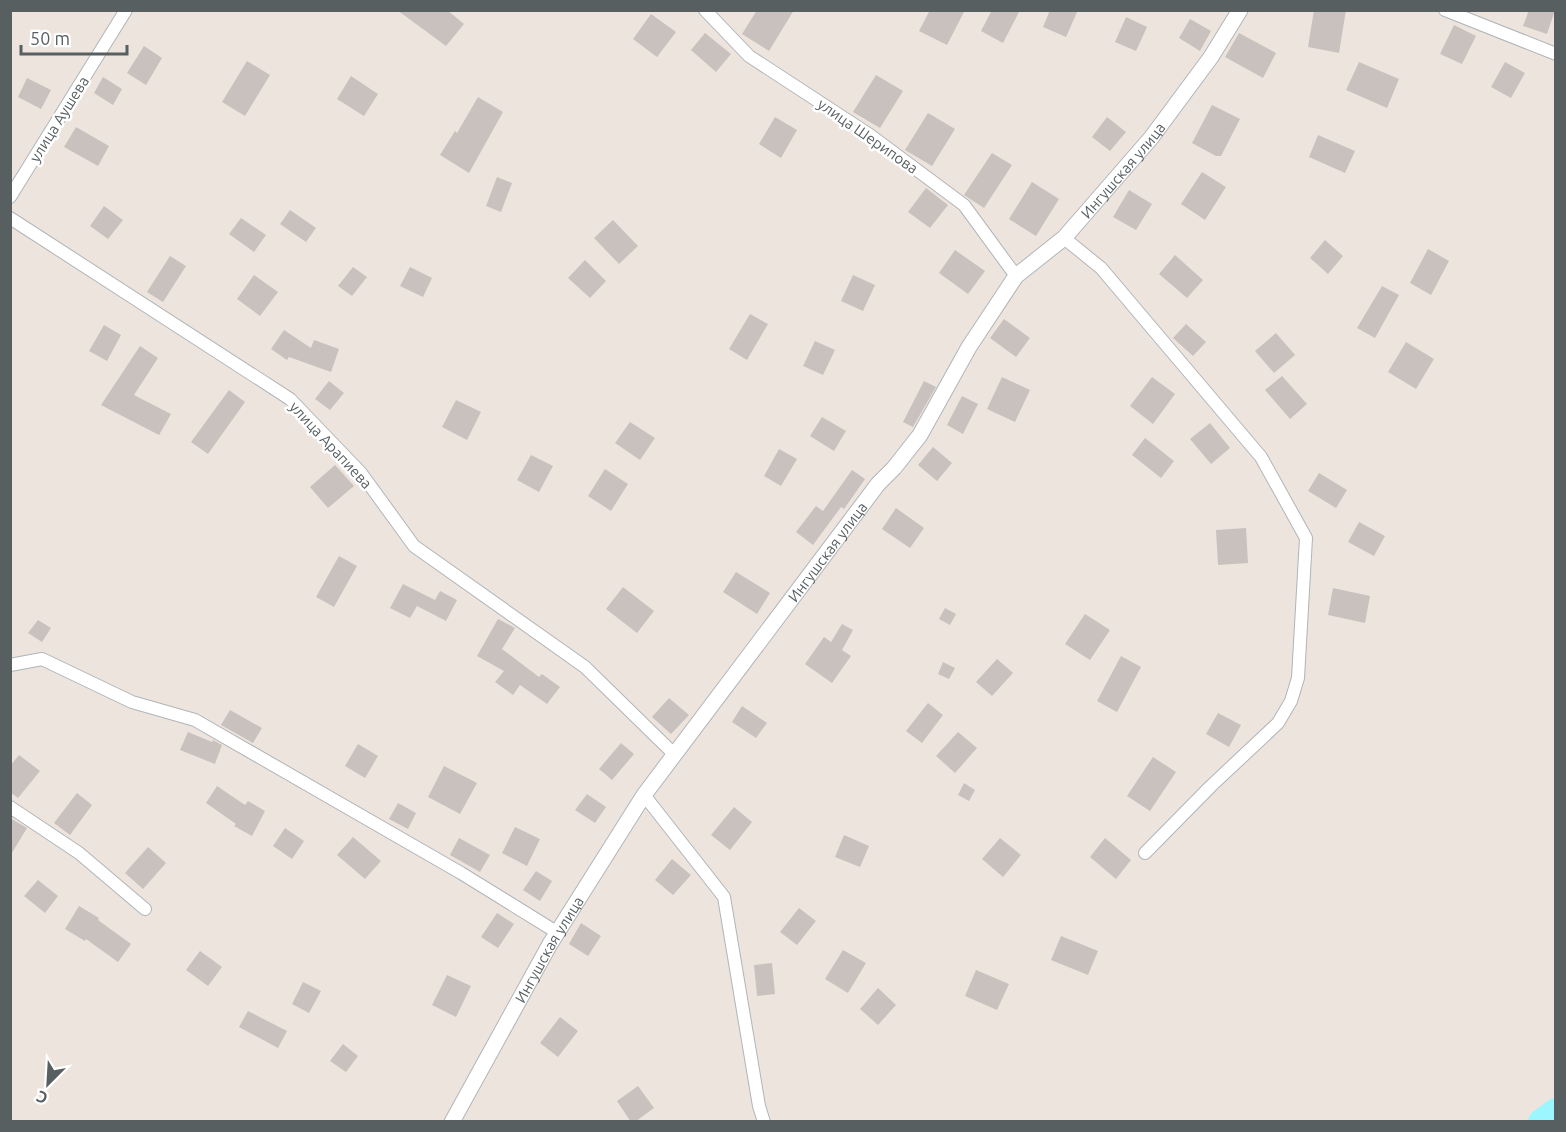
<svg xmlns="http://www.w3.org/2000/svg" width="1566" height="1132" viewBox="0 0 1566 1132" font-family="Ubuntu,sans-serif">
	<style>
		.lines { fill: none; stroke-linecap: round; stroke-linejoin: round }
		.river { stroke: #9cf6ff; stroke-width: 26 }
		.building { fill: #c9c1bd }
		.minor-casing { stroke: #b0b5b8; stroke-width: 14 }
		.tertiary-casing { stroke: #b0b5b8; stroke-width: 17 }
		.minor { stroke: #fff; stroke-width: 12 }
		.tertiary { stroke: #fff; stroke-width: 15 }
		.labels { text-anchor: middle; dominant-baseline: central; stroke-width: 5; stroke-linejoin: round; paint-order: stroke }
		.street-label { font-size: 15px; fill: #585f61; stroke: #fff }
	</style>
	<rect width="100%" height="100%" fill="#ede4de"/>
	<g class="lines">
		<path class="river" d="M 1541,1122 L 1556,1111"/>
	</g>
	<path class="building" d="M 397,10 L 447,10 L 464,24 L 446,46 Z
		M 757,10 L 794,10 L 769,51 L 742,34 Z
		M 930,10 L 965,10 L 947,45 L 919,31 Z
		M 992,10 L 1020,10 L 1003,43 L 981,31 Z
		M 1050,10 L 1078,10 L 1066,37 L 1043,27 Z
		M 1314,10 L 1346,10 L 1339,53 L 1308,47 Z
		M 1529,10 L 1555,10 L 1547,34 L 1523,26 Z
		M 651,14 L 676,32 L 657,57 L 633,39 Z
		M 1126,17 L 1147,27 L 1136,51 L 1115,42 Z
		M 1190,19 L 1211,31 L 1200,51 L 1179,38 Z
		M 1454,25 L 1476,36 L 1462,64 L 1440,54 Z
		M 705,33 L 731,54 L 716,72 L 691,50 Z
		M 1239,33 L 1276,53 L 1263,78 L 1225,57 Z
		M 144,46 L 162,58 L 146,85 L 127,73 Z
		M 247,61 L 270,75 L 245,116 L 222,102 Z
		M 1359,62 L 1399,79 L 1387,108 L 1346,90 Z
		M 1505,62 L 1525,73 L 1511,98 L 1491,87 Z
		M 876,75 L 903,91 L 880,128 L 853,112 Z
		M 351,76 L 378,94 L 364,116 L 337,99 Z
		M 103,77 L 122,89 L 113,105 L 94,93 Z
		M 27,78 L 51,90 L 41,109 L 18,97 Z
		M 478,97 L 503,112 L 469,173 L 440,155 L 455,131 L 457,133 Z
		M 1212,105 L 1240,119 L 1221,156 L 1216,156 L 1192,143 Z
		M 928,113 L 955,129 L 932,166 L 905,150 Z
		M 775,117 L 797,130 L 781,158 L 759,144 Z
		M 1107,117 L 1126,132 L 1110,151 L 1092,137 Z
		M 76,127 L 109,146 L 98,166 L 64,147 Z
		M 1318,135 L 1355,151 L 1345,173 L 1309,157 Z
		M 992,153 L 1012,165 L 984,208 L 964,195 Z
		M 1202,172 L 1226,187 L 1205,220 L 1181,204 Z
		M 497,177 L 512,183 L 501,212 L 486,206 Z
		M 1032,182 L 1059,199 L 1036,236 L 1009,219 Z
		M 926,188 L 948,205 L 930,228 L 908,212 Z
		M 1129,190 L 1152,204 L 1136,230 L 1113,217 Z
		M 104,206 L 123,220 L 108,239 L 90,226 Z
		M 290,210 L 316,228 L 306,242 L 280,224 Z
		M 241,218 L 266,235 L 254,252 L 229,234 Z
		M 613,220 L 638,246 L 619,264 L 594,238 Z
		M 1325,240 L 1343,256 L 1328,274 L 1310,258 Z
		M 1428,249 L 1449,261 L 1431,295 L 1410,283 Z
		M 955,250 L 985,271 L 968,294 L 939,273 Z
		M 1175,255 L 1203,280 L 1187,298 L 1159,274 Z
		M 170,256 L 186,266 L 163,302 L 147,292 Z
		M 585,260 L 606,281 L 590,298 L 568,278 Z
		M 353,267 L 367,277 L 352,296 L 338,286 Z
		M 410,267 L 432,278 L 423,297 L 400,286 Z
		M 254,275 L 278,292 L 260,316 L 237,299 Z
		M 853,275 L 875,285 L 863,311 L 841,301 Z
		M 1382,286 L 1399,295 L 1375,338 L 1357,328 Z
		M 750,314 L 768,324 L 747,360 L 729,349 Z
		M 1004,319 L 1030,338 L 1016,357 L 990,338 Z
		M 1186,324 L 1206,342 L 1193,356 L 1173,338 Z
		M 104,325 L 121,335 L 107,361 L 89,351 Z
		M 284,330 L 311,348 L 314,340 L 339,349 L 331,372 L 289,357 L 287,360 L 271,349 Z
		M 1276,333 L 1295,355 L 1274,373 L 1255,351 Z
		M 815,341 L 835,350 L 823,375 L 803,366 Z
		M 1406,342 L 1434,359 L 1416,389 L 1388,372 Z
		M 140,346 L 158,358 L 134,395 L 171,414 L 159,435 L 101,405 Z
		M 1282,376 L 1307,404 L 1290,419 L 1265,390 Z
		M 1002,377 L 1030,390 L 1015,422 L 987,409 Z
		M 1152,377 L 1175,394 L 1153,424 L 1130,406 Z
		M 329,381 L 344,393 L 330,410 L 315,399 Z
		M 924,381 L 936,387 L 913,427 L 903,422 Z
		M 229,390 L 245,402 L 208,454 L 191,442 Z
		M 962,396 L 978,404 L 963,434 L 947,425 Z
		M 456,400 L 481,412 L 467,440 L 442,427 Z
		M 822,417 L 846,431 L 834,451 L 810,436 Z
		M 630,422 L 655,438 L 640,460 L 615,443 Z
		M 1210,423 L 1230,448 L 1211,464 L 1190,439 Z
		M 1145,438 L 1174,461 L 1161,478 L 1132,455 Z
		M 933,447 L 952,463 L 937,481 L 918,465 Z
		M 779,449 L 797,459 L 781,486 L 764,476 Z
		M 531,455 L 553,466 L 539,492 L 517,480 Z
		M 335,465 L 354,486 L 328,508 L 310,487 Z
		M 605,469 L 628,484 L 611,511 L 588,496 Z
		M 852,470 L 865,479 L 844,509 L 841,507 L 813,545 L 796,532 L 816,506 L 823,511 Z
		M 1319,473 L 1347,490 L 1336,508 L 1308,491 Z
		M 896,508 L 924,528 L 910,548 L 882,529 Z
		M 1359,522 L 1385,536 L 1374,556 L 1348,542 Z
		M 1246,528 L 1248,563 L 1218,565 L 1216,530 Z
		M 339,556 L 357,566 L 334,607 L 316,597 Z
		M 736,572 L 770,593 L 757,614 L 723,592 Z
		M 403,584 L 435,600 L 440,591 L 457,600 L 446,621 L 417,606 L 410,618 L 390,608 Z
		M 623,587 L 654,611 L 637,633 L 606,609 Z
		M 1333,588 L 1370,596 L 1365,623 L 1328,615 Z
		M 945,608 L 956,614 L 950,625 L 939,619 Z
		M 1085,614 L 1110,630 L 1090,660 L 1065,644 Z
		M 498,619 L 515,628 L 502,649 L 539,677 L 542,674 L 560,687 L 547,704 L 520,685 L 513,695 L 495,682 L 504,671 L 477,656 Z
		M 38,620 L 51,628 L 42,642 L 28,633 Z
		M 842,624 L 853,630 L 842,650 L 851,656 L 832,683 L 805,664 L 824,637 L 831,642 Z
		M 1121,656 L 1141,667 L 1117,712 L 1097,701 Z
		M 997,659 L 1013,673 L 992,696 L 976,682 Z
		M 943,662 L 955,668 L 949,679 L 938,674 Z
		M 669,698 L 689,715 L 671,734 L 652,717 Z
		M 928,703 L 943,715 L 922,743 L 906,731 Z
		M 742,706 L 767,723 L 756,738 L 732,722 Z
		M 230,710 L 262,728 L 253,743 L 221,725 Z
		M 1218,713 L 1241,725 L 1229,747 L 1206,734 Z
		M 188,732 L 212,742 L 213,740 L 222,745 L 215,764 L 180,750 Z
		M 958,732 L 977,748 L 955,773 L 936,756 Z
		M 621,743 L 634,754 L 612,780 L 599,769 Z
		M 358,744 L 378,756 L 365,778 L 345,766 Z
		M 19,755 L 40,771 L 18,798 L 10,792 L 10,766 Z
		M 1153,757 L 1176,772 L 1150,811 L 1127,796 Z
		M 444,766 L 477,783 L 460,814 L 428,797 Z
		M 964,783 L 975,790 L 969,801 L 958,795 Z
		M 217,786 L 245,805 L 248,801 L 265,811 L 252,836 L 234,826 L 236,824 L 206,803 Z
		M 77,793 L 92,805 L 70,835 L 54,823 Z
		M 587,794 L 606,807 L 595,823 L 575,810 Z
		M 398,803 L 416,813 L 408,829 L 389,819 Z
		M 734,807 L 752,822 L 730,850 L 711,835 Z
		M 10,818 L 27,828 L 10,856 Z
		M 515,827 L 540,839 L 527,866 L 502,853 Z
		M 285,828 L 304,841 L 292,859 L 273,846 Z
		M 844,835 L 869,846 L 860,867 L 835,857 Z
		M 353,837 L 381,861 L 365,879 L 337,855 Z
		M 459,838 L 490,855 L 480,872 L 450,855 Z
		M 1000,838 L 1021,855 L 1003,877 L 982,859 Z
		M 1105,838 L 1131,860 L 1116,879 L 1090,857 Z
		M 148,847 L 166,863 L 143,889 L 125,873 Z
		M 672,859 L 691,875 L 673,895 L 655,880 Z
		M 536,871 L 552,881 L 540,901 L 523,890 Z
		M 38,880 L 58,896 L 45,913 L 24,896 Z
		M 79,906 L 99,918 L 98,920 L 131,944 L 118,962 L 86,939 L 85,941 L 65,929 Z
		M 799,908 L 816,921 L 797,945 L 780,932 Z
		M 497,913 L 514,924 L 498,948 L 481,937 Z
		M 581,923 L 601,936 L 588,956 L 569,944 Z
		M 1061,936 L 1098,951 L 1088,975 L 1051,960 Z
		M 843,950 L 866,963 L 848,993 L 825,979 Z
		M 200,951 L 222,967 L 208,986 L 186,970 Z
		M 772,963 L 775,994 L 757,996 L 754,965 Z
		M 976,970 L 1009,984 L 997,1010 L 965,996 Z
		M 447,975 L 471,986 L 456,1017 L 432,1005 Z
		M 303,982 L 321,991 L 309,1013 L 292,1004 Z
		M 878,988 L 896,1005 L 878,1025 L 860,1009 Z
		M 248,1011 L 287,1031 L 278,1048 L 239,1027 Z
		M 560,1017 L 578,1031 L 558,1057 L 540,1043 Z
		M 343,1044 L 358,1056 L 346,1072 L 330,1061 Z
		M 638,1086 L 654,1108 L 635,1122 L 631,1122 L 617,1101 Z"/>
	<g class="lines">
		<g class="minor-casing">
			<path id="minor" d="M 705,10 L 749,56 L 870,135 L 964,205 L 1016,276
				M 1445,10 L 1556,54
				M 10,197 L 126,10
				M 10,218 L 290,399 L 361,473 L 414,546 L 585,667 L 675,755
				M 1064,238 L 1101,268 L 1261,457 L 1306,538 L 1298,678 L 1291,701 L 1278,723 L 1211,786 L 1145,853
				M 10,665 L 42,659 L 132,702 L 195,720 L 461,873 L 558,933
				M 644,795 L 724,897 L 759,1106 L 764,1122
				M 10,807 L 79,853 L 145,909"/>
		</g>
		<g class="tertiary-casing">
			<g id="tertiary">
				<path id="s1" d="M 452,1122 L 550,944 L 644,795 L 878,484 L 894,468 L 920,435 L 969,347 L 1016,276 L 1064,238 L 1151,138 L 1211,57 L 1240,10"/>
			</g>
		</g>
		<use href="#minor" class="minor"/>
		<use href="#tertiary" class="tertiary"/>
	</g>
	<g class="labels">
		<g class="street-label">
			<text transform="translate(59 119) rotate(-58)">улица Аушева</text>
			<text transform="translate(868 136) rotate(35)">улица Шерипова</text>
			<text stroke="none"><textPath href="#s1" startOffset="1170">Ингушская улица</textPath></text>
			<text transform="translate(331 445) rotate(47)">улица Арапиева</text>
			<text stroke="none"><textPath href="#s1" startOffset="684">Ингушская улица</textPath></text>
			<text stroke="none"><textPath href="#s1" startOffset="198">Ингушская улица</textPath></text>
		</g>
	</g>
	<rect width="1566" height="1132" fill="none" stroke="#585f61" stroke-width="24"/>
	<g transform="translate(48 1084) rotate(204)" stroke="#ffffff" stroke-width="4.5" paint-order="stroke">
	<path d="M0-4.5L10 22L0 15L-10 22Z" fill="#585f61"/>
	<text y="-9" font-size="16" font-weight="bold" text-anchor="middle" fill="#585f61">С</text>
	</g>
	<path d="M21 45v9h106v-9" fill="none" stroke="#585f61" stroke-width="3"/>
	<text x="30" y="45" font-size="18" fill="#585f61" stroke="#ffffff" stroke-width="4.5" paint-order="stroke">50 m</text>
</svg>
